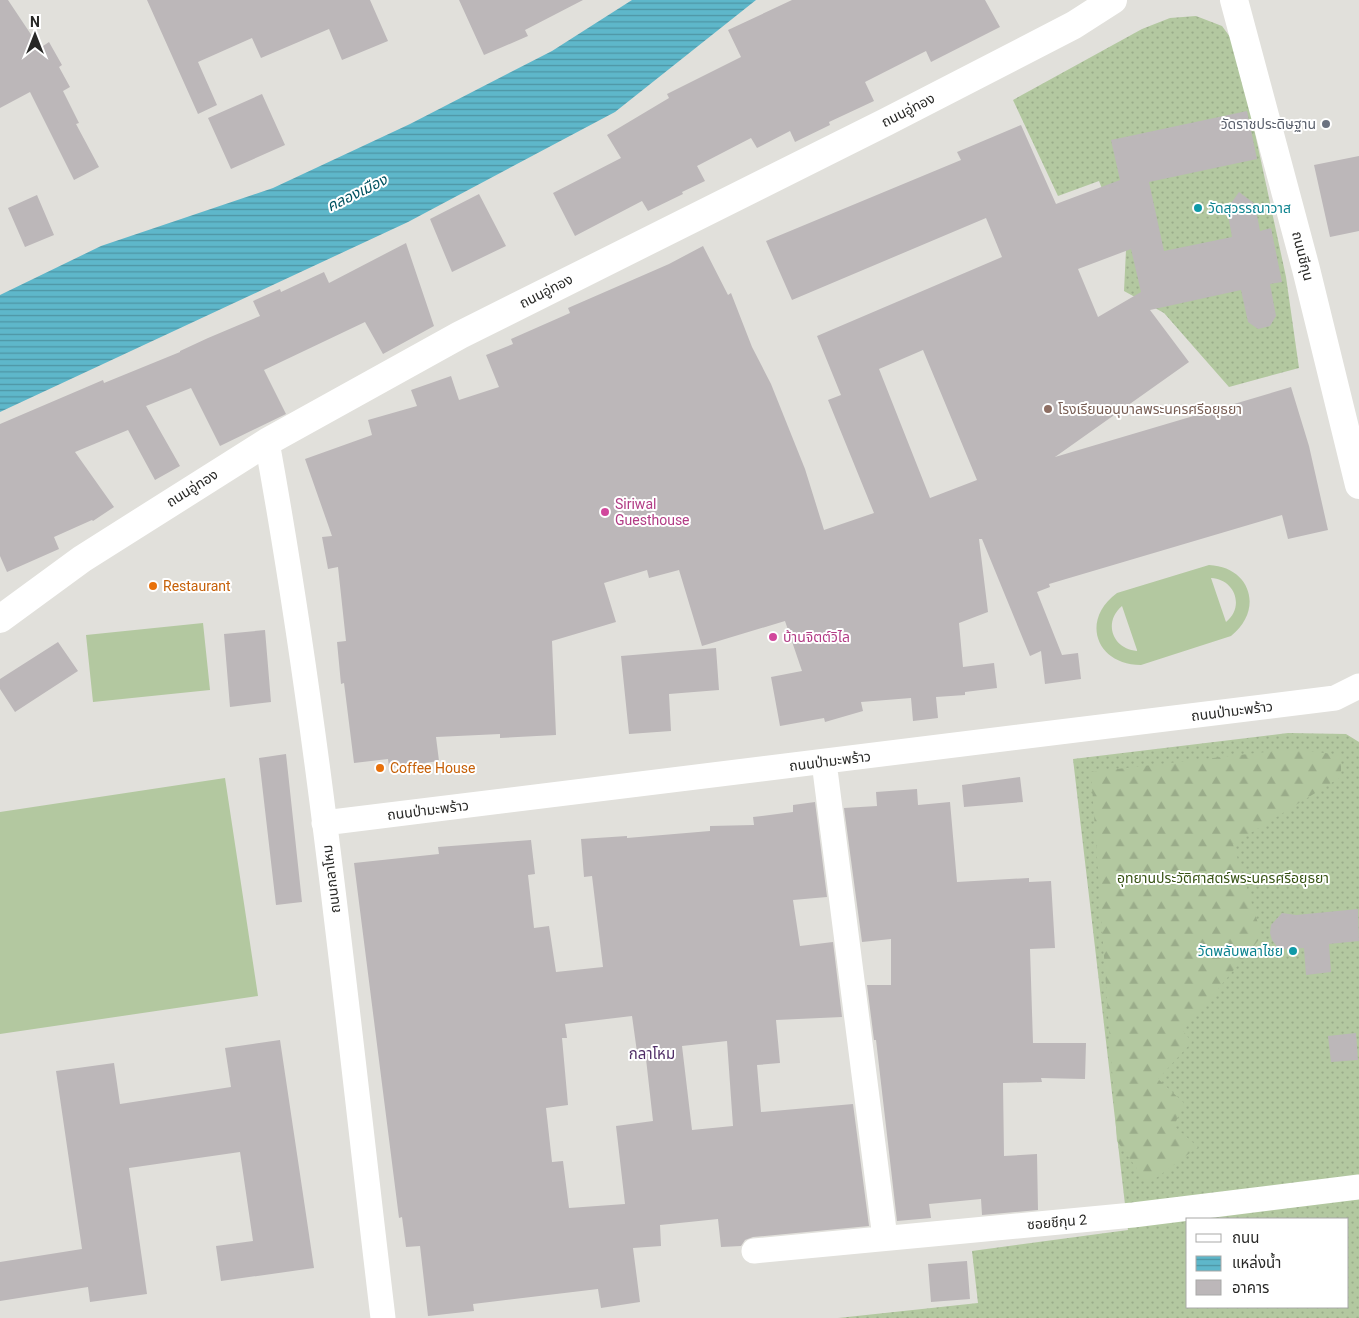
<svg xmlns="http://www.w3.org/2000/svg" width="1359" height="1318" viewBox="0 0 1359 1318" font-family="Roboto,'Noto Sans Thai',sans-serif">
	<style>
		.grass { fill: url(#grass-dots); fill-rule: evenodd }
		.forest { fill: url(#forest-firs) }
		.pitch { fill: #b3c8a0; fill-rule: evenodd }
		.water { fill: url(#water-rules) }
		.building { fill: #bcb7b9; fill-rule: evenodd }
		.lines { fill: none; stroke-linecap: round; stroke-linejoin: round }
		.street { stroke: #fff; stroke-width: 25 }
		.secondary { stroke: #fff; stroke-width: 28 }
		.worship-dot { fill: #6b7280; stroke: #fff; stroke-width: 2 }
		.culture-dot { fill: #0f9aa8; stroke: #fff; stroke-width: 2 }
		.education-dot { fill: #8d6e63; stroke: #fff; stroke-width: 2 }
		.hotel-dot { fill: #d1479c; stroke: #fff; stroke-width: 2 }
		.food-dot { fill: #e8710a; stroke: #fff; stroke-width: 2 }
		.labels { text-anchor: middle; dominant-baseline: central; stroke-width: 4; stroke-linejoin: round; paint-order: stroke }
		.street-label { font-size: 14px; fill: #282826; stroke: #fff }
		.worship-label { font-size: 14px; fill: #5b616d; stroke: #fff; text-anchor: end }
		.culture-label { font-size: 14px; fill: #0d838f; stroke: #fff; text-anchor: start }
		.education-label { font-size: 14px; fill: #785e54; stroke: #fff; text-anchor: start }
		.hotel-label { font-size: 14px; fill: #b23c85; stroke: #fff; text-anchor: start }
		.food-label { font-size: 14px; fill: #c56008; stroke: #fff; text-anchor: start }
		.park-label { font-size: 14px; fill: #365213; stroke: #fff }
		.water-label { font-size: 15px; font-style: italic; fill: #005260; stroke: #fff }
		.neighbourhood-label { font-size: 15px; fill: #502e67; stroke: #fff }
	</style>
	<defs>
		<pattern id="grass-dots" width="8" height="8" patternUnits="userSpaceOnUse" patternTransform="scale(1.25)"><rect width="8" height="8" fill="#b3c8a0"/><path d="M2 2h.1M6 6h.1" fill="none" stroke="#9aac8a" stroke-width="1.8" stroke-linecap="round"/></pattern>
		<pattern id="forest-firs" width="22" height="20" patternUnits="userSpaceOnUse" patternTransform="scale(1.25)"><rect width="22" height="20" fill="#b3c8a0"/><path d="M5 1l3.5 6h-7zM16 11l3.5 6h-7z" fill="#9aac8a"/></pattern>
		<pattern id="water-rules" width="6" height="5" patternUnits="userSpaceOnUse" patternTransform="scale(1.25)"><rect width="6" height="5" fill="#5eb7ca"/><path d="M0 2.5h6" fill="none" stroke="#4e95a4"/></pattern>
	</defs>
	<rect width="100%" height="100%" fill="#e1e0db"/>
	<path class="grass" d="M 1196,16 L 1222,26 L 1236,45 L 1286,277 L 1299,368 L 1229,387 L 1164,313 L 1124,291 L 1126,250 L 1099,181 L 1058,196 L 1013,100 L 1142,29 L 1170,18 Z
		M 1288,733 L 1346,734 L 1359,742 L 1359,1318 L 838,1318 L 978,1303 L 972,1251 L 1128,1230 L 1073,759 ZM 1188,1219 L 1348,1219 L 1348,1307 L 1188,1307 Z"/>
	<path class="forest" d="M 1292,749 L 1341,755 L 1341,777 L 1233,844 L 1262,936 L 1183,1031 L 1192,1042 L 1158,1079 L 1184,1103 L 1174,1126 L 1198,1147 L 1148,1184 L 1117,1141 L 1091,772 Z"/>
	<path class="pitch" d="M 1209,565 C 1251,567 1264,610 1231,636 L 1141,665 C 1096,665 1080,620 1117,593 ZM 1211,578 C 1235,579 1245,607 1226,622 ZM 1122,606 L 1137,650 L 1137,651 C 1112,649 1103,622 1122,606 Z
		M 203,623 L 210,690 L 93,702 L 86,635 Z
		M 225,778 L 258,996 L 0,1034 L 0,812 Z"/>
	<path class="water" d="M 632,0 L 756,0 L 615,112 L 408,222 L 0,412 L 0,295 L 101,246 L 273,188 L 410,124 L 552,51 Z"/>
	<path class="building" d="M 0,0 L 8,0 L 40,48 L 49,42 L 62,65 L 59,67 L 70,87 L 63,91 L 79,123 L 76,124 L 99,167 L 74,180 L 30,92 L 0,108 Z
		M 147,0 L 370,0 L 388,41 L 342,60 L 329,29 L 261,58 L 252,38 L 198,62 L 217,105 L 198,114 Z
		M 459,0 L 583,0 L 525,30 L 528,36 L 484,55 Z
		M 792,0 L 985,0 L 1000,27 L 931,62 L 926,51 L 865,82 L 874,101 L 829,122 L 830,125 L 795,142 L 790,131 L 757,148 L 751,138 L 697,166 L 705,181 L 682,192 L 683,194 L 648,211 L 642,201 L 575,236 L 553,193 L 621,158 L 607,135 L 669,98 L 667,94 L 741,57 L 728,30 Z
		M 262,94 L 285,145 L 231,169 L 208,118 Z
		M 1247,111 L 1257,159 L 1149,182 L 1164,251 L 1232,237 L 1227,209 L 1239,192 L 1255,204 L 1260,231 L 1271,228 L 1282,282 L 1270,284 L 1276,316 L 1270,326 L 1258,329 L 1248,322 L 1241,290 L 1150,310 L 1189,362 L 1055,457 L 1291,387 L 1309,446 L 1328,530 L 1288,539 L 1282,515 L 1049,584 L 1050,587 L 1037,592 L 1062,655 L 1078,653 L 1081,679 L 1045,684 L 1041,651 L 1030,656 L 982,539 L 979,539 L 988,612 L 959,623 L 963,667 L 994,663 L 997,688 L 965,692 L 965,695 L 936,697 L 938,718 L 913,721 L 911,698 L 861,702 L 863,711 L 825,722 L 824,718 L 780,726 L 771,677 L 802,671 L 785,621 L 702,646 L 679,570 L 649,578 L 647,570 L 604,583 L 616,622 L 552,641 L 556,735 L 500,738 L 500,734 L 436,737 L 439,761 L 389,768 L 388,759 L 354,763 L 344,683 L 341,684 L 337,642 L 346,641 L 338,567 L 328,569 L 322,537 L 332,536 L 305,459 L 372,435 L 368,420 L 417,406 L 411,390 L 451,376 L 459,400 L 499,387 L 486,355 L 513,344 L 511,339 L 570,313 L 568,308 L 669,264 L 703,246 L 728,295 L 731,293 L 752,347 L 771,384 L 805,469 L 824,530 L 874,513 L 828,400 L 841,395 L 817,336 L 1002,257 L 986,218 L 792,300 L 766,241 L 961,160 L 957,152 L 1021,125 L 1056,204 L 1120,180 L 1111,140 ZM 1131,249 L 1141,292 L 1098,317 L 1078,269 ZM 923,350 L 977,480 L 930,498 L 879,369 Z
		M 1359,156 L 1359,231 L 1330,237 L 1314,165 Z
		M 479,194 L 506,246 L 452,272 L 430,219 Z
		M 37,195 L 54,235 L 25,247 L 8,208 Z
		M 406,243 L 434,326 L 383,354 L 365,322 L 264,370 L 286,414 L 220,446 L 191,388 L 146,406 L 180,466 L 155,480 L 128,430 L 75,452 L 114,507 L 93,521 L 92,520 L 54,537 L 59,549 L 7,572 L 0,556 L 0,424 L 103,380 L 104,383 L 180,352 L 180,351 L 208,338 L 260,316 L 253,301 L 280,289 L 281,292 L 324,272 L 329,283 Z
		M 265,630 L 271,702 L 230,707 L 224,634 Z
		M 58,642 L 78,671 L 15,712 L 0,689 L 0,679 Z
		M 716,648 L 719,690 L 669,694 L 671,731 L 629,734 L 621,656 Z
		M 286,754 L 302,902 L 276,905 L 259,758 Z
		M 1020,777 L 1023,802 L 964,807 L 962,785 Z
		M 917,789 L 918,805 L 950,802 L 957,882 L 1029,878 L 1029,882 L 1051,881 L 1055,948 L 1030,949 L 1033,1043 L 1086,1043 L 1085,1079 L 1041,1078 L 1042,1082 L 1003,1083 L 1004,1156 L 1037,1154 L 1038,1210 L 982,1215 L 981,1199 L 929,1204 L 931,1218 L 897,1221 L 876,1040 L 874,1040 L 867,985 L 891,985 L 891,939 L 862,942 L 844,808 L 877,806 L 876,792 Z
		M 815,802 L 827,897 L 793,900 L 800,946 L 833,942 L 842,1017 L 776,1020 L 780,1063 L 757,1065 L 761,1112 L 853,1104 L 869,1226 L 753,1237 L 745,1240 L 741,1246 L 721,1247 L 718,1219 L 660,1225 L 661,1246 L 633,1248 L 640,1302 L 601,1308 L 598,1289 L 473,1304 L 474,1311 L 428,1316 L 420,1246 L 406,1247 L 402,1217 L 399,1218 L 354,863 L 439,854 L 438,847 L 531,840 L 535,874 L 528,875 L 534,928 L 549,926 L 556,972 L 603,967 L 592,876 L 584,877 L 581,839 L 627,836 L 627,838 L 710,831 L 710,826 L 754,825 L 753,817 L 793,812 L 793,805 ZM 632,1016 L 637,1052 L 645,1050 L 653,1121 L 616,1126 L 625,1204 L 569,1208 L 563,1161 L 552,1162 L 546,1108 L 568,1105 L 562,1038 L 567,1038 L 565,1024 ZM 727,1041 L 733,1126 L 692,1130 L 682,1046 Z
		M 1358,909 L 1359,941 L 1329,944 L 1331,972 L 1306,975 L 1304,948 L 1285,949 L 1277,947 L 1272,940 L 1270,933 L 1271,925 L 1282,913 L 1296,915 Z
		M 1356,1033 L 1358,1060 L 1331,1062 L 1328,1036 Z
		M 280,1040 L 314,1268 L 221,1281 L 216,1246 L 253,1241 L 240,1152 L 129,1168 L 147,1294 L 90,1302 L 88,1287 L 0,1301 L 0,1262 L 82,1249 L 56,1071 L 114,1063 L 120,1104 L 231,1087 L 225,1048 Z
		M 967,1261 L 970,1299 L 931,1302 L 928,1264 Z"/>
	<g class="lines">
		<path class="street" d="M 267,442 C 320,732 348,1026 383,1318
			M 824,762 L 885,1238
			M 324,823 L 1335,698 L 1359,686
			M 754,1251 L 1133,1215 L 1359,1187"/>
		<path class="secondary" d="M 1234,0 L 1306,269 L 1359,485
			M 0,619 L 82,559 L 267,442 L 460,335 L 886,122 L 1074,25 L 1113,0"/>
	</g>
	<circle class="worship-dot" cx="1326" cy="124" r="5"/>
	<g class="culture-dot">
		<circle cx="1198" cy="208" r="5"/>
		<circle cx="1293" cy="951" r="5"/>
	</g>
	<circle class="education-dot" cx="1048" cy="409" r="5"/>
	<g class="hotel-dot">
		<circle cx="605" cy="512" r="5"/>
		<circle cx="773" cy="637" r="5"/>
	</g>
	<g class="food-dot">
		<circle cx="153" cy="586" r="5"/>
		<circle cx="380" cy="768" r="5"/>
	</g>
	<g class="labels">
		<g class="street-label">
			<text transform="translate(908 110) rotate(-27)">ถนนอู่ทอง</text>
			<text transform="translate(1303 256) rotate(76)">ถนนชีกุน</text>
			<text transform="translate(546 291) rotate(-27)">ถนนอู่ทอง</text>
			<text transform="translate(192 488) rotate(-32)">ถนนอู่ทอง</text>
			<text transform="translate(1232 711) rotate(-7)">ถนนป่ามะพร้าว</text>
			<text transform="translate(830 761) rotate(-7)">ถนนป่ามะพร้าว</text>
			<text transform="translate(428 810) rotate(-7)">ถนนป่ามะพร้าว</text>
			<text transform="translate(331 879) rotate(-97)">ถนนกลาโหม</text>
			<text transform="translate(1057 1222) rotate(-5)">ซอยชีกุน 2</text>
		</g>
		<g class="worship-label">
			<text x="1316" y="124">วัดราชประดิษฐาน</text>
		</g>
		<g class="culture-label">
			<text x="1208" y="208">วัดสุวรรณาวาส</text>
			<text x="1283" y="951" text-anchor="end">วัดพลับพลาไชย</text>
		</g>
		<g class="education-label">
			<text x="1058" y="409">โรงเรียนอนุบาลพระนครศรีอยุธยา</text>
		</g>
		<g class="hotel-label">
			<text x="615" y="504">Siriwal<tspan x="615" dy="16">Guesthouse</tspan></text>
			<text x="783" y="637">บ้านจิตต์วิไล</text>
		</g>
		<g class="food-label">
			<text x="163" y="586">Restaurant</text>
			<text x="390" y="768">Coffee House</text>
		</g>
		<g class="park-label">
			<text x="1223" y="878">อุทยานประวัติศาสตร์พระนครศรีอยุธยา</text>
		</g>
		<g class="water-label">
			<text transform="translate(357 193) rotate(-26)">คลองเมือง</text>
		</g>
		<g class="neighbourhood-label">
			<text x="652" y="1054">กลาโหม</text>
		</g>
	</g>
	<rect x="1186" y="1218" width="162" height="90" fill="#ffffff" stroke="#a9a9a8"/>
	<rect x="1196" y="1234" width="25" height="8" fill="#ffffff" stroke="#a9a9a8"/>
	<text x="1232" y="1243" font-size="15" fill="#282826">ถนน</text>
	<rect x="1196" y="1256" width="25" height="15" fill="url(#water-rules)" stroke="#a9a9a8"/>
	<text x="1232" y="1268" font-size="15" fill="#282826">แหล่งน้ำ</text>
	<rect x="1196" y="1280" width="25" height="15" fill="#bcb7b9" stroke="#a9a9a8"/>
	<text x="1232" y="1293" font-size="15" fill="#282826">อาคาร</text>
	<g transform="translate(35 35)" stroke="#ffffff" stroke-width="4" paint-order="stroke">
	<path d="M0-4L9 19L0 12L-9 19Z" fill="#282826"/>
	<text y="-8" font-size="14" font-weight="bold" text-anchor="middle" fill="#282826">N</text>
	</g>
</svg>
